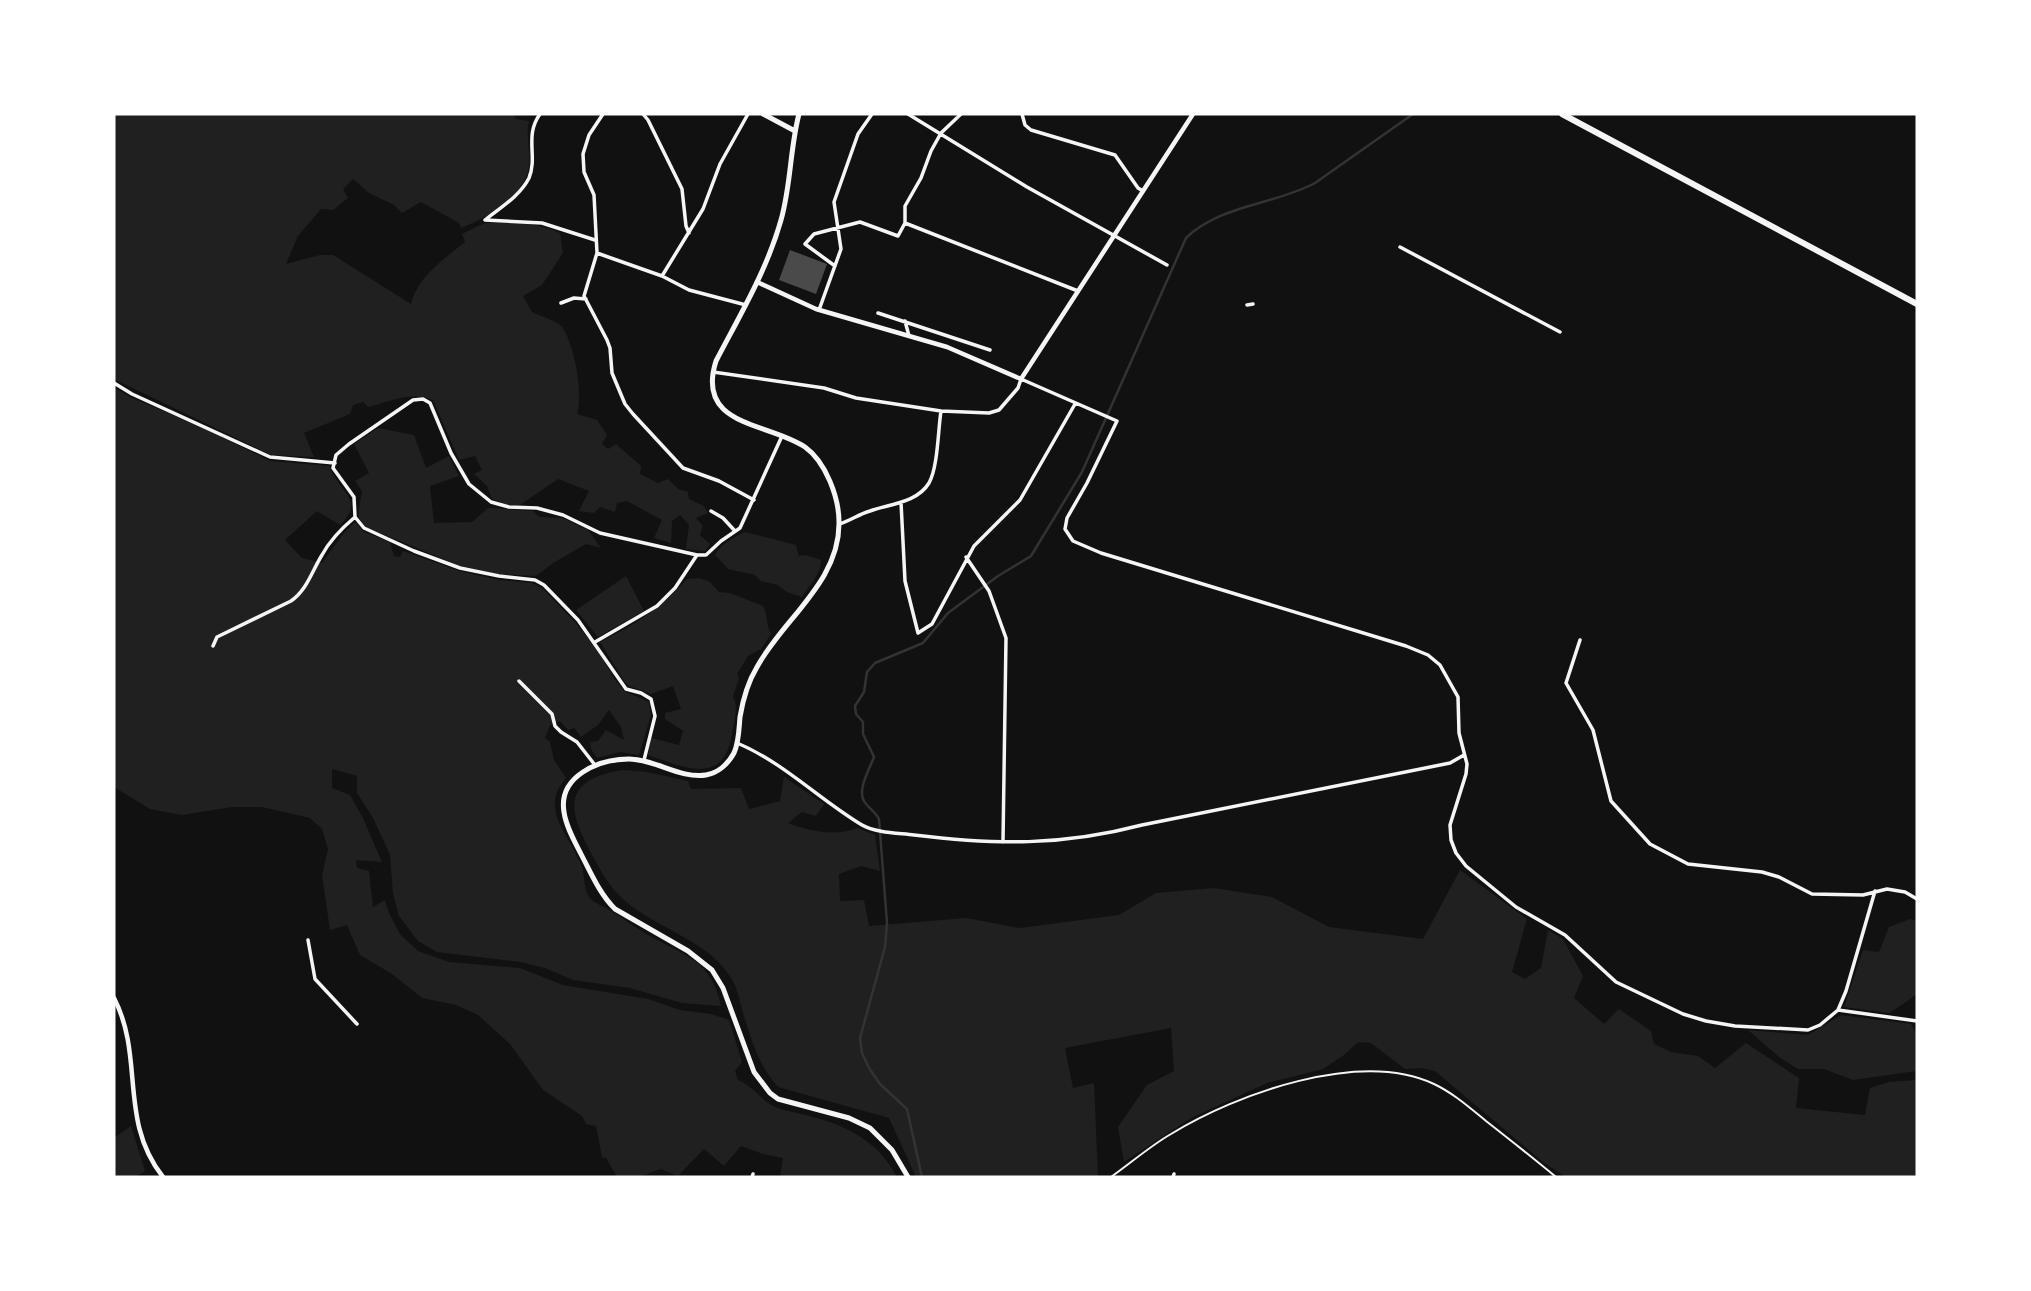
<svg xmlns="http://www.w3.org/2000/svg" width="2031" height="1291" viewBox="0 0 2031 1291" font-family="Karla,sans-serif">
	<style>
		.green { fill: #202020 }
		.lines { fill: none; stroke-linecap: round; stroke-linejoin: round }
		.stream { stroke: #333; stroke-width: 2.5 }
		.building { fill: #4a4a4a }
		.path { stroke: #f5f5f5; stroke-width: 2 }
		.minor { stroke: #f5f5f5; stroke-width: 3.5 }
		.tertiary { stroke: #f5f5f5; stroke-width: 4.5 }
		.secondary { stroke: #f5f5f5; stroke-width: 5 }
		.trunk { stroke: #f5f5f5; stroke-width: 6 }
	</style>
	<rect width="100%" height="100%" fill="#111"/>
	<path class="green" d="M 114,114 L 514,114 L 516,119 L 529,121 C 525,138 532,154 528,171 C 521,200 485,218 461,228 L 459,223 L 421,202 L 402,213 L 394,205 L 369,193 L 353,179 L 343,189 L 348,198 L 333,210 L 321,209 L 298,236 L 286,264 L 320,255 L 333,255 L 411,304 C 418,276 443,260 465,242 L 462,234 C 470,230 480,224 488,223 C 512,220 538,224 560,233 L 563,253 L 542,285 L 523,296 L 532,312 C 540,316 556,320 562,327 C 575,345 583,394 577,414 L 597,420 L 607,435 L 602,444 L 608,449 L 616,444 L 641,466 L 640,474 L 658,483 L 668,479 L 678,489 L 688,492 L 689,499 L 704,506 L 708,513 L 696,518 L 703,526 L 700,535 L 710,544 L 705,551 L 686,549 L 689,525 L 680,515 L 672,521 L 671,543 L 654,538 L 662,520 L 627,501 L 617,503 L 615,512 L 600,507 L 594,513 L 579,511 L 589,491 L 558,479 L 520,505 L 508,505 L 492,499 L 487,486 L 474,474 L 482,470 L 475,456 L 459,460 L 433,400 C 412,391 390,401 368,407 L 363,402 L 353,405 L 350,414 L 304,433 L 314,457 L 271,455 L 114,379 Z
		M 114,387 L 130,397 L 201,427 L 270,461 L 330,466 C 337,492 367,499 340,525 L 317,511 L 285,540 L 302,558 L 322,563 L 344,533 L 355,522 L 364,532 L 390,542 L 394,556 L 400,557 L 403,551 L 459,571 L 499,580 L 532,583 L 542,588 L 574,621 L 599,652 L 615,680 L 624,691 L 649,702 L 651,715 L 639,755 L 620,752 L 597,758 L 591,749 L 590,742 L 598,741 L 606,730 L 624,740 L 621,727 L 609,710 L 598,725 L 581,737 L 574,728 L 568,730 L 560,721 L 550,725 L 545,738 L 550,742 L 554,760 L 566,778 C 538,809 570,835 581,865 C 586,876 582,891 592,900 C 597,905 606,907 611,911 C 625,919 638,930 652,937 C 688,957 712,962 721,1006 L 682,1003 L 630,988 L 573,980 L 545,968 L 521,962 L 437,952 L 418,941 L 399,916 L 393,894 L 390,855 L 373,818 L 357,793 L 357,776 L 332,769 L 332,788 L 350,795 L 363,818 L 382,862 L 356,860 L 357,868 L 369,871 L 373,907 L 385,900 L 389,913 L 400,934 L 418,951 L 449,962 L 520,968 L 563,985 L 648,999 L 680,1010 L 711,1014 L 729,1020 L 742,1062 L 735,1071 L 738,1080 C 753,1086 760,1099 773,1106 C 784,1111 799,1113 810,1116 C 848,1126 879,1142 897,1177 L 780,1177 L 783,1158 L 763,1154 L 741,1146 L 724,1166 L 704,1149 L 678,1176 L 661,1169 L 639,1177 L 617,1177 L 606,1158 L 602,1157 L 596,1126 L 586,1124 L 582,1116 L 543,1090 L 510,1044 L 478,1015 L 456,1005 L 422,998 L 392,974 L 360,955 L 347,925 L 330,930 L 322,875 L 328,849 L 322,829 L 310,818 L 262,807 L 232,807 L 182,815 L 150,809 L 114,787 Z
		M 378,428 L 414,435 L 426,468 L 449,456 L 459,476 L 430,486 L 434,523 L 472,522 L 488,508 L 533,511 L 540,517 L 562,518 L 588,530 L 601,548 L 586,544 L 553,563 L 536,576 L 498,574 L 460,566 L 366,527 L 358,516 L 362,491 L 355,481 L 369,473 L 354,444 Z
		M 745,532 L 796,545 L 799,556 L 806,555 L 821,560 C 821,574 809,586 802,597 L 787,592 L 778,585 L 761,581 L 755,575 L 728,569 L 715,555 C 722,543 733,538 745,532 Z
		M 626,576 L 644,611 L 598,637 L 576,610 Z
		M 699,578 L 710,582 L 719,592 L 730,593 L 763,606 C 768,616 766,624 771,634 L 761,649 L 748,656 L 737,674 L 739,679 L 733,696 C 739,711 734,719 732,734 C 724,787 683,767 648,755 L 651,738 L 679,745 L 683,731 L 665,719 L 665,713 L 681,709 L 673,686 L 651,694 L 629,686 L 624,681 L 600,642 C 635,625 661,608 687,579 Z
		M 623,770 L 647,772 L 688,781 L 691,789 L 741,788 L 749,809 L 780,801 L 784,777 L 824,804 L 816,816 L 802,812 L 788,823 C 810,831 834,837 857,828 L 875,835 L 880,871 L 861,866 L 839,874 L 840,901 L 864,900 L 869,926 L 966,918 L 1020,928 L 1119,915 L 1156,893 L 1214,888 L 1272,897 L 1329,927 L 1423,939 L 1460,870 L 1527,919 L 1512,972 L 1525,979 L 1541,968 L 1548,930 L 1563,939 L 1583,976 L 1574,998 L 1604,1024 L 1619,1009 L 1651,1031 L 1654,1044 L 1671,1052 L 1698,1056 L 1715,1068 L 1746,1043 L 1799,1078 L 1796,1108 L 1865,1115 L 1870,1088 L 1889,1082 L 1917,1080 L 1917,1177 L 1566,1177 L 1543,1162 L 1435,1071 L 1421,1068 L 1405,1069 L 1371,1043 L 1358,1042 L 1344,1055 L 1323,1069 L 1267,1083 L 1191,1118 L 1124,1162 L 1118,1127 L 1147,1085 L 1174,1071 L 1171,1028 L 1065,1048 L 1073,1088 L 1094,1083 L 1098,1177 L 916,1177 L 889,1118 L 778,1087 C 757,1064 750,1035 741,1006 C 739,998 737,988 733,981 C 710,940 656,929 623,899 C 608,886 600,869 590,851 C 565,805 566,779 623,770 Z
		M 1910,919 L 1917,921 L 1917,994 L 1890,1013 L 1844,1007 L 1863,950 L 1879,952 L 1889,927 Z
		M 1841,1015 L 1911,1024 L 1917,1035 L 1917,1071 L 1853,1080 L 1824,1069 L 1798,1069 L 1779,1057 L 1748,1030 L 1808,1035 Z
		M 131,1126 L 145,1171 L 135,1177 L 114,1177 L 114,1138 Z"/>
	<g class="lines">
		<path class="stream" d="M 922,1177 L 907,1109 L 880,1084 L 869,1068 L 862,1053 L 860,1038 L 885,947 L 887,923 L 879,819 C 875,811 868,808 864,801 C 857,790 870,768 874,757 L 863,734 L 863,722 L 856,714 L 855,706 L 864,692 L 867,672 L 875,663 L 923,643 L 948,613 L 998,576 L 1031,556 L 1082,472 L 1186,238 C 1220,205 1274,205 1315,183 L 1413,114"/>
	</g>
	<path class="building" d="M 790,250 L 827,264 L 816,294 L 779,280 Z"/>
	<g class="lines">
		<path class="path" d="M 1111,1177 C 1131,1163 1150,1146 1171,1134 C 1236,1094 1360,1049 1434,1084 C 1453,1093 1469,1107 1486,1121 C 1509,1139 1533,1158 1556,1177"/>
		<path class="minor" d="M 603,114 L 589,135 L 583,154 L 584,172 L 594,195 L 597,253 L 584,296 L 607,340 L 610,348 L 612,373 L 625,404 L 633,414 L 683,468 L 719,481 L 754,500
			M 643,114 L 648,120 L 682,189 L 686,226 L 689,233
			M 908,114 L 1027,187 L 1167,265
			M 1022,114 L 1025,125 L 1031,130 L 1115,155 L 1138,188 L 1143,191
			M 485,220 C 500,208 520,196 529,178 C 538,156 524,136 540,114
			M 485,220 L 542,223 L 595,240
			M 905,223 L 1078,291
			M 1400,247 L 1560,332
			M 597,253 L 662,276
			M 835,266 L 805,244 L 814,234 L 860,222 L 898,236 L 905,223 L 905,206 L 921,178 L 931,151 L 941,133 L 961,114
			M 561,303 L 574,298 L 586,299
			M 746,305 L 689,290 L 662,276 L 703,209 L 720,164 L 748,114
			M 1247,305 L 1253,304
			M 819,310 L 841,249 L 834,202 L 858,134 L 872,114
			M 878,313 L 990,350
			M 905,321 L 909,336
			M 713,372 L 824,388 L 856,398 L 941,411 L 989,413 L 999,410 L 1018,388 L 1021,379 L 1117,421 L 1087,483 L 1067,518 L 1065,529 L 1073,541 L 1101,553 L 1406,646 L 1428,655 L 1440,665 L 1458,697 L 1459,733 L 1467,764 L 1466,774 L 1450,825 L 1451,840 L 1456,853 L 1466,866 L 1516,907 L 1565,935 L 1616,982 L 1683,1014 L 1706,1021 L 1735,1026 L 1808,1030 L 1820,1025 L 1838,1010 L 1846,991 L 1875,891
			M 114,383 L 132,394 L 270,457 L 335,463
			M 901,502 L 905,581 L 918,633 L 932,624 L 974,546 L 1020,500 L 1075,404
			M 711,511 L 723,518 L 735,531
			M 839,524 C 850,521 859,514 870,511 C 889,504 917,503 929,483 C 938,467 938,430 941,411
			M 966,557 L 989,591 L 1006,638 L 1003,842
			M 1580,640 L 1566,683 L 1593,730 L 1611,801 L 1650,844 L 1688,864 L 1762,872 L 1779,877 L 1812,894 L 1863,895 L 1887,889 L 1905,892 L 1917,899
			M 595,642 L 657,606 L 675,588 L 697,555
			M 213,646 L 217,637 L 291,601 C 307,590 312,571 322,555 C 330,540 342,528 355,517
			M 519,681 L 552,714 L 555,726 L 561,732 L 577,742 L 595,765
			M 737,743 C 783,762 820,800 862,825 C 876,833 899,833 914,835 C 996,845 1062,846 1142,825 L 1450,763 L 1464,755
			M 644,760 L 655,716 L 651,699 L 641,693 L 626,689 L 578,620 L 544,585 L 535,580 L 499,576 L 460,568 L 414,551 L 364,528 L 355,517 L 354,497 L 333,468 L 336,455 L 349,444 L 413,400 L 423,399 L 430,403 L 451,453 L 469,484 L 491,502 L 509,507 L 537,508 L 563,515 L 600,533 L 697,555 L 706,555 L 721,541 L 740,528 L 782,436
			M 308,940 L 315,979 L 357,1024
			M 1838,1010 L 1917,1021
			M 752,1177 L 753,1174
			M 1173,1177 L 1174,1174"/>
		<path class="tertiary" d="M 757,282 L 816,309 L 947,347 L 1021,379 L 1193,114
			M 114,998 C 145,1058 118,1120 163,1177"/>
		<path class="secondary" d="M 763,114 L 795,131
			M 799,114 C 790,148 791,185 781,220 C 767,270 740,315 716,361 C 695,427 768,422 805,447 C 826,462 839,498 839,522 C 840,582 783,619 757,667 C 748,682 743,699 740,717 C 739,728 739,742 734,753 C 728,764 718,773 706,775 C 680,779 655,759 629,759 C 599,759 558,776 564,812 C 566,827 575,842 582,856 C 592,875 600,894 615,909 L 688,951 L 712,970 L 723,988 L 754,1072 L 770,1093 L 778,1099 L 849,1118 L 870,1128 L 892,1150 L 908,1177"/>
		<path class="trunk" d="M 1562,114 L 1917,304"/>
	</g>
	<rect width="2031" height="1291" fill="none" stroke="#ffffff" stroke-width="231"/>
</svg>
